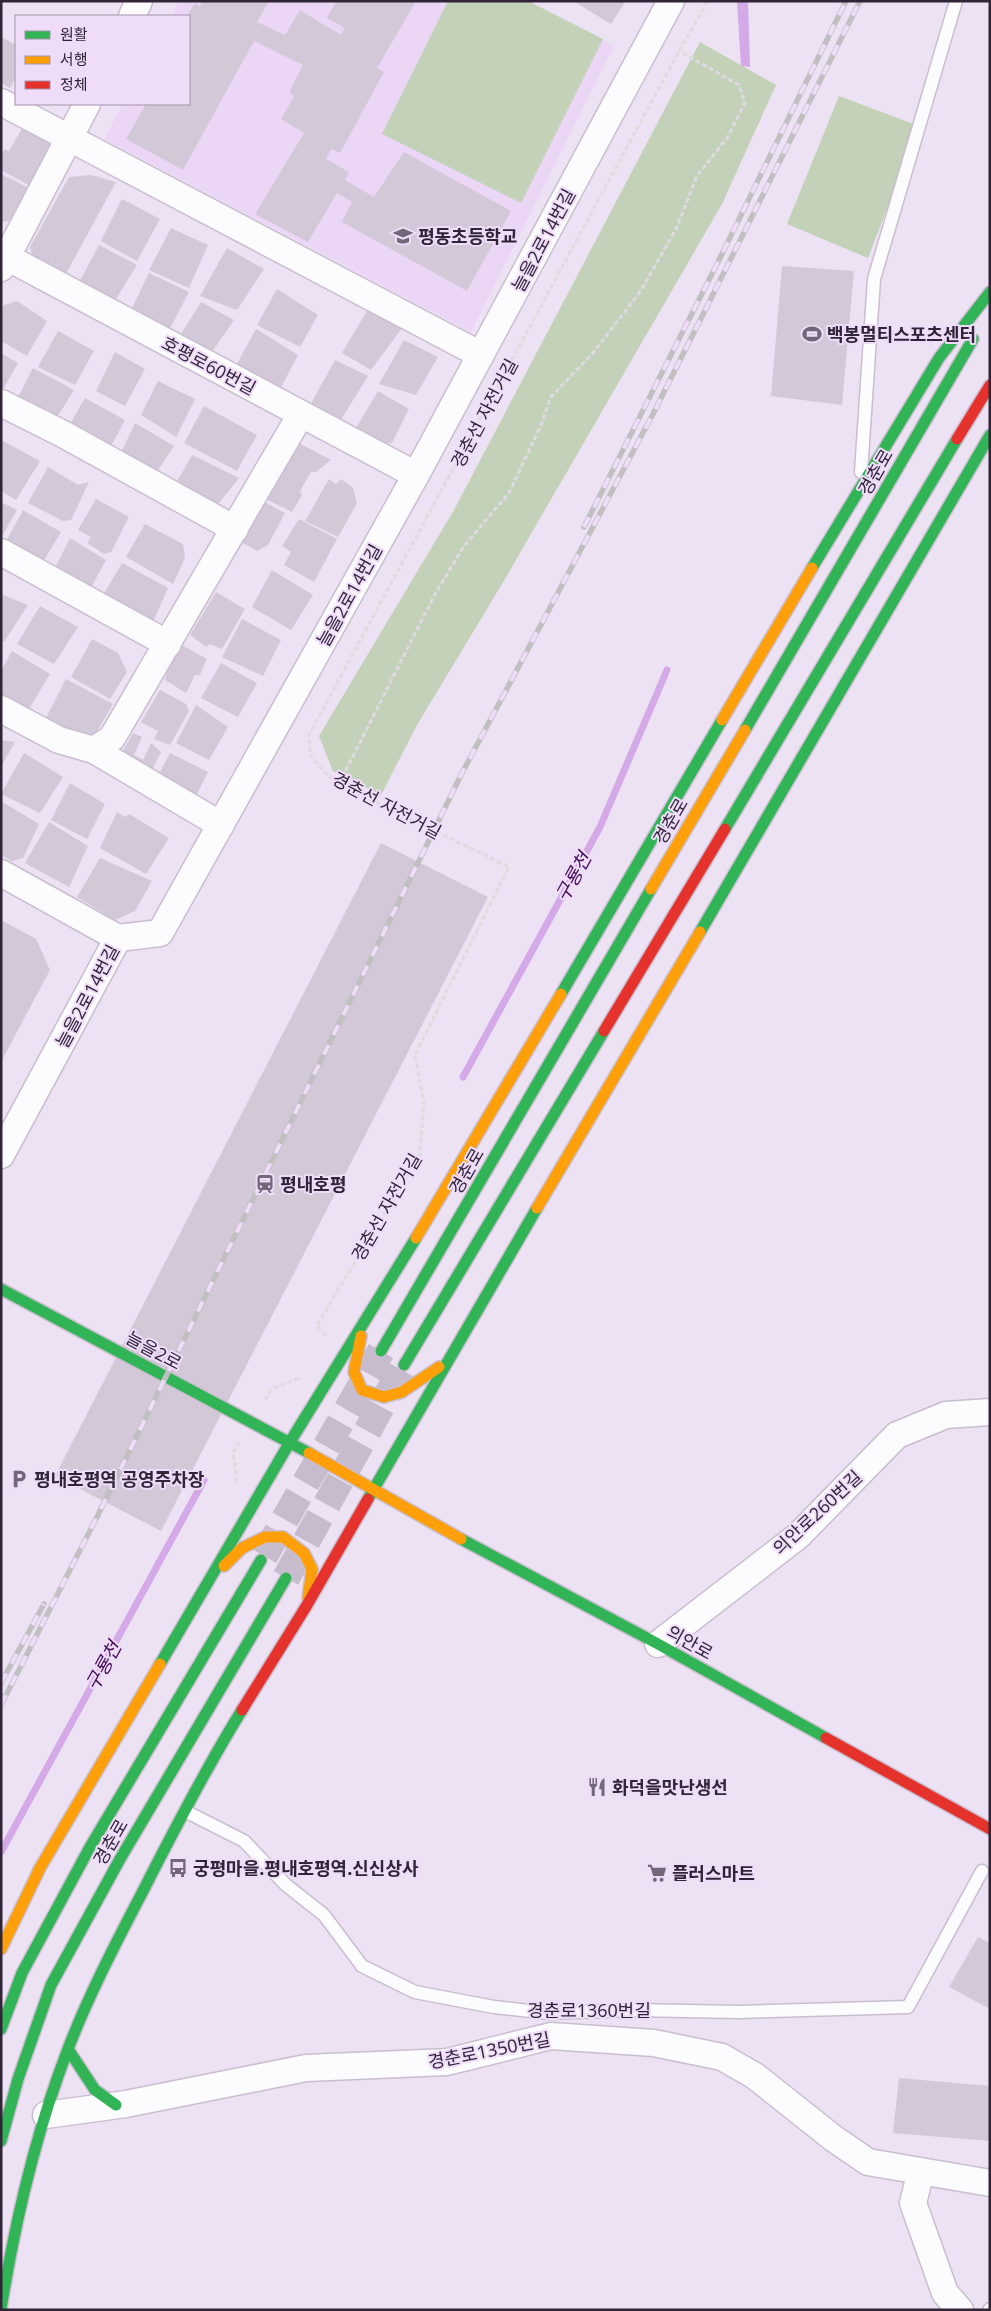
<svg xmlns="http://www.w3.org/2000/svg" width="991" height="2311" viewBox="0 0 991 2311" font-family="'Open Sans','Noto Sans KR',sans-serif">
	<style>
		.built { fill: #ebd6f6 }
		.green { fill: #c2d1b8 }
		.water { fill: #d3aae7 }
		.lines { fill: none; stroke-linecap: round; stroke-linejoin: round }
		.stream { stroke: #d3aae7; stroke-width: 7 }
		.building { fill: #d3c8d8 }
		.secondary-tunnel { stroke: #c7bccd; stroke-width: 28; stroke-dasharray: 28 14; stroke-linecap: butt }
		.lane-casing { stroke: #c9becf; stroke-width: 15 }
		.street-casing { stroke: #c9becf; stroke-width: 29 }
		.fast-casing { stroke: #c9becf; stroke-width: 14 }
		.slow-casing { stroke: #c9becf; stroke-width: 14 }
		.jam-casing { stroke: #c9becf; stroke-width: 14 }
		.path { stroke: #dfdae0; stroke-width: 3; stroke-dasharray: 5 2.5; stroke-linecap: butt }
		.lane { stroke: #fcfbfd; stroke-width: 12 }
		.street { stroke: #fcfbfd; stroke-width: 26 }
		.fast { stroke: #30b455; stroke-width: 11 }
		.slow { stroke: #ff9f0a; stroke-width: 11 }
		.jam { stroke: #e5322d; stroke-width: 11 }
		.rail-casing { stroke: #c2bfc3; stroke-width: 5.5 }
		.rail { stroke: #efdcf9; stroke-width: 4; stroke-dasharray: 11; stroke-linecap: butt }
		.labels { text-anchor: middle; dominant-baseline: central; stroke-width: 4; stroke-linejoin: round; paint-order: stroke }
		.poi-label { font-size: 18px; font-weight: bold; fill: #302436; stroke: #efdcf9; text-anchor: start }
		.street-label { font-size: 18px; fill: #302436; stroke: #efdcf9 }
		.water-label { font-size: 19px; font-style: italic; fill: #430f57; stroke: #efdcf9 }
	</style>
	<rect width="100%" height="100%" fill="#ede2f3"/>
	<path class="built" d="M 179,1 L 528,1 L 614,46 L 471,332 L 104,139 L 123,104 L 189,104 L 189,16 L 171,16 Z"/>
	<path class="green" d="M 448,1 L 528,1 L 603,39 L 521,203 L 382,134 Z
		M 700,42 L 776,85 L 722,204 L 502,584 L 417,725 L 381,795 L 333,771 L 319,736 L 454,510 Z
		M 839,96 L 919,126 L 868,258 L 787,224 Z"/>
	<path class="water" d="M 737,1 L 748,1 L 750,67 L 741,66 Z"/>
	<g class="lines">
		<path class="stream" d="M 463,1077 L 600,827 L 667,670
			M 1,1852 L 204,1480"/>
	</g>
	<path class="building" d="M 202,1 L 269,1 L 257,22 L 285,35 L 300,10 L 341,35 L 345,28 L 327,18 L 336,1 L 416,1 L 377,68 L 384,72 L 340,153 L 331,149 L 326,159 L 349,172 L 345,180 L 374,197 L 404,152 L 511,211 L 467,291 L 342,222 L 352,202 L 337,193 L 308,242 L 255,214 L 304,133 L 281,119 L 294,97 L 290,91 L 303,65 L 254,41 L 183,170 L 126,139 L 146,104 L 189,104 L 187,16 L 195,3 L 200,6 Z
		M 573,1 L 626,1 L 611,24 Z
		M 1,37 L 16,45 L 16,77 L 10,88 L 1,83 Z
		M 24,125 L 48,137 L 51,150 L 32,187 L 1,170 L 1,154 L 5,149 L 9,151 Z
		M 1,174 L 29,188 L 9,221 L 1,222 Z
		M 91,175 L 116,182 L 62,281 L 35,265 L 30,247 L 69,177 Z
		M 122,199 L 160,219 L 137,261 L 101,241 Z
		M 171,228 L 208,245 L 189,288 L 149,270 Z
		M 99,245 L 137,265 L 111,307 L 75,290 Z
		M 227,248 L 264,269 L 237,310 L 200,296 Z
		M 782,266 L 854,271 L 842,405 L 771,396 Z
		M 149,273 L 189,292 L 167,334 L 130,312 Z
		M 277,289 L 318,315 L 300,347 L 257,325 Z
		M 17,301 L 47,321 L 27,356 L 1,341 L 1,310 L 4,305 Z
		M 201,302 L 234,320 L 210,355 L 176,342 Z
		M 368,309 L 405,324 L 371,370 L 342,353 Z
		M 256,329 L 298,355 L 278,393 L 233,371 Z
		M 58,331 L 94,351 L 75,385 L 38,367 Z
		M 404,340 L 438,357 L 416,395 L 379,384 Z
		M 115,352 L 145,369 L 125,406 L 96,391 Z
		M 1,353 L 18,363 L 1,393 Z
		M 335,360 L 368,376 L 339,423 L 309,407 Z
		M 33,368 L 74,390 L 53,424 L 14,405 Z
		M 158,381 L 195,399 L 176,437 L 141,415 Z
		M 378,391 L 409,409 L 392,443 L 376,443 L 356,428 Z
		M 85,398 L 125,420 L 108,452 L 66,431 Z
		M 204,406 L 257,435 L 237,471 L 184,443 Z
		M 135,423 L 174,446 L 152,479 L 117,461 Z
		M 1,440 L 40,461 L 16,500 L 1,491 Z
		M 297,442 L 331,460 L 316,472 L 311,472 L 300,491 L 302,495 L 292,512 L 264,498 L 287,451 L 295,451 Z
		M 192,455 L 239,478 L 218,504 L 203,508 L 174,487 Z
		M 48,467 L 78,485 L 89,482 L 71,520 L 63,521 L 28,503 Z
		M 329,479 L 336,484 L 341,479 L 353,488 L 357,503 L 338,537 L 305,521 Z
		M 96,499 L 129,517 L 111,552 L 104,554 L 87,543 L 91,537 L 78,530 Z
		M 259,499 L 285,513 L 268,545 L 257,551 L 236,539 Z
		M 1,502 L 17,510 L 1,538 Z
		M 23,510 L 61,532 L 40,567 L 3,547 Z
		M 299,519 L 337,539 L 314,582 L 284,565 L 291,552 L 282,546 Z
		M 145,524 L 183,544 L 185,558 L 173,584 L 126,557 Z
		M 70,538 L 106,560 L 88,593 L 53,572 Z
		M 122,563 L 168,588 L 153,622 L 102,597 Z
		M 272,570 L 313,595 L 291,630 L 252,607 Z
		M 216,592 L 245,609 L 222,649 L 210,644 L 206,647 L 190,635 Z
		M 1,594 L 28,605 L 4,642 L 1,640 Z
		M 40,606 L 78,627 L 54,664 L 17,644 Z
		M 242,619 L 281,640 L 263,676 L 222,657 Z
		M 92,639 L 118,653 L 127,672 L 110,699 L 71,677 Z
		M 180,644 L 207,659 L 200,675 L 195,675 L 186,693 L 165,680 L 169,662 Z
		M 12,651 L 50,674 L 26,714 L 1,701 L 1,671 Z
		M 221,663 L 257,683 L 238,717 L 201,698 Z
		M 66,679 L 113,704 L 92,740 L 44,722 Z
		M 160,690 L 186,704 L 189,711 L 170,745 L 154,739 L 158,731 L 141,722 Z
		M 196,705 L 228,727 L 209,760 L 176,743 Z
		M 133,733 L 142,737 L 134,755 L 143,760 L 151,743 L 161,752 L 148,778 L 118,760 Z
		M 1,740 L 15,742 L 1,767 Z
		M 24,753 L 63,777 L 40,813 L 1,794 Z
		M 170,753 L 208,772 L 193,802 L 155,782 Z
		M 70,783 L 105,804 L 87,839 L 51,820 Z
		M 1,801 L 39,824 L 23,858 L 12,861 L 1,855 Z
		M 117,812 L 125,817 L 129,814 L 169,838 L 146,874 L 100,848 Z
		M 49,822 L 88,846 L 69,887 L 25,863 Z
		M 381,843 L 488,897 L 161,1531 L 55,1476 Z
		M 100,858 L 152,881 L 135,911 L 115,920 L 77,897 Z
		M 1,920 L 36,939 L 50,970 L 1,1062 Z
		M 978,1937 L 990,1943 L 990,2009 L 949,1987 Z
		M 899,2078 L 990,2086 L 990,2141 L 893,2133 Z"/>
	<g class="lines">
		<path class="secondary-tunnel" d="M 264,1556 L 381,1351
			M 286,1578 L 404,1365"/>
		<g class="lane-casing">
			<path id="lane" d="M 861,472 L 874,279 L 956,1
				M 185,1811 L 244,1841 L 286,1885 L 324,1915 L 362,1966 L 415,1992 L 494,2007 L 548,2013 L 633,2010 L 739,2012 L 908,2007 L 982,1871
				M 989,2310 L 990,2309"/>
		</g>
		<g class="street-casing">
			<path id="street" d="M 132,16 L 139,1
				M 1,102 L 481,355
				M 1,254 L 416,475
				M 1,268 L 87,104
				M 1,403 L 63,434 L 235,529
				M 1,552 L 168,644
				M 1,709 L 59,740 L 94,750 L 112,738 L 301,414
				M 94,750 L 221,825
				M 1,873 L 118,938
				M 1,1155 L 118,938 L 160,933 L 416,475 L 671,1
				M 658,1644 L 798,1536 L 897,1435 L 946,1415 L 990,1412
				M 46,2115 L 126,2104 L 306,2068 L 447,2062 L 551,2036 L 654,2043 L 722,2057 L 755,2076 L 833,2138 L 868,2162 L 990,2183
				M 921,2171 L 913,2203 L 945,2293 L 960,2310"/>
		</g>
		<g class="fast-casing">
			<path id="fast" d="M 812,568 L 939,358 L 990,292
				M 745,730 L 973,339
				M 725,829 L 957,439
				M 700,932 L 990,435
				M 561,994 L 722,720
				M 1,1289 L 309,1453
				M 381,1351 L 651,889
				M 404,1365 L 604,1031
				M 368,1499 L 537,1208
				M 461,1539 L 658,1644 L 826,1738
				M 160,1664 L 290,1442 L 416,1238
				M 1,2029 L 22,1973 L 90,1847 L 261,1560
				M 68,2049 L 95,2090 L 116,2105
				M 1,2141 L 18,2079 L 51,1985 L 120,1859 L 286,1578
				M 1,2309 C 15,2221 36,2132 68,2049 C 89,1994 117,1941 144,1889 C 175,1828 206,1768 242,1710"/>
		</g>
		<g class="slow-casing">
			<path id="slow" d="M 722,720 L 812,568
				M 651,889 L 745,730
				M 537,1208 L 700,932
				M 416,1238 L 561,994
				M 361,1336 L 354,1372 L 362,1390 L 384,1397 L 402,1392 L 439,1367
				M 309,1453 L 461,1539
				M 224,1566 L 242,1548 L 265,1537 L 283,1537 L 304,1553 L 312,1569 L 308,1598
				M 1,1949 L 40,1868 L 160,1664"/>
		</g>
		<g class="jam-casing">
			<path id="jam" d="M 957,439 L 990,385
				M 604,1031 L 725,829
				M 242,1710 L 307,1605 L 368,1499
				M 826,1738 L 990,1829"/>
		</g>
		<path class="path" d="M 339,784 L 435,594 L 464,546 L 509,493 L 542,423 L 550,398 L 593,353 L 640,292 L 676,229 L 697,176 L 727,138 L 745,103 L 739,85 L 679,51
			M 326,1336 L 317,1325 L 420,1154 L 424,1103 L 415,1055 L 509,867 L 339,784 L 327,775 L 310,755 L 309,735 L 679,51 L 708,1
			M 265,1400 L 271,1389 L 300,1378
			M 237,1482 L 233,1453 L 239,1442"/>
		<use href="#lane" class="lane"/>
		<use href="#street" class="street"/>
		<use href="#fast" class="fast"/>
		<use href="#slow" class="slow"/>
		<use href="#jam" class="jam"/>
		<g class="rail-casing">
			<path id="rail" d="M 584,527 L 720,258 L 846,1
				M 1,1683 L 44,1604
				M 1,1705 L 99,1513 L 462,773 L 653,414 L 860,1"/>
		</g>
		<use href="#rail" class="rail"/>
	</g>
	<defs>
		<g id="school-bare" transform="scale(1.5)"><path d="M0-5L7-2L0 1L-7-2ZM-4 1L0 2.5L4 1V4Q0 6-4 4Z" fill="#726678" stroke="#efdcf9" stroke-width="2.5" paint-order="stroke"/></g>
		<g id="stadium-bare" transform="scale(1.5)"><path d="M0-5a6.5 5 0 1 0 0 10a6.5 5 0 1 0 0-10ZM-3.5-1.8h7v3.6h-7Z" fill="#726678" stroke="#efdcf9" stroke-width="2.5" paint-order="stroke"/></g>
		<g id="station-bare" transform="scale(1.5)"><path d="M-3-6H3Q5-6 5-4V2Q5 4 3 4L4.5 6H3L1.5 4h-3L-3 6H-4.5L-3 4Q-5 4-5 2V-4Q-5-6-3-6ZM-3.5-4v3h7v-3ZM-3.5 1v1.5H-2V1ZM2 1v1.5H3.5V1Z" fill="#726678" stroke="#efdcf9" stroke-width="2.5" paint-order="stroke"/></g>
		<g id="parking-bare" transform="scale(1.5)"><path d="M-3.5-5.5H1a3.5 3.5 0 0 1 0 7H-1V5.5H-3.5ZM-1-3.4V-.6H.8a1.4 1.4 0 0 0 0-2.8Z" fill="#726678" stroke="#efdcf9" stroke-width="2.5" paint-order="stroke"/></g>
		<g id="restaurant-bare" transform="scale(1.5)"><path d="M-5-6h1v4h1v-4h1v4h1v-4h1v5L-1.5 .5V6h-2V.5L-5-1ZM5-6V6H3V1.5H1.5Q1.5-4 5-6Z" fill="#726678" stroke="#efdcf9" stroke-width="2.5" paint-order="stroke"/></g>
		<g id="bus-bare" transform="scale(1.5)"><path d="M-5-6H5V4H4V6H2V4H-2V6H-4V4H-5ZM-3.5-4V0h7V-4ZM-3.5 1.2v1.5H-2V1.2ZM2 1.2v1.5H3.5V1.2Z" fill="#726678" stroke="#efdcf9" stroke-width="2.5" paint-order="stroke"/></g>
		<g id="supermarket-bare" transform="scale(1.5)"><path d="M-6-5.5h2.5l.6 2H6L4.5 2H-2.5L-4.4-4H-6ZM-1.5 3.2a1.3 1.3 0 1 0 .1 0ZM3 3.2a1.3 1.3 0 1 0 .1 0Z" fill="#726678" stroke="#efdcf9" stroke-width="2.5" paint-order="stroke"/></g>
	</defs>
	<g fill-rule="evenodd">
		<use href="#school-bare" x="403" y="236"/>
		<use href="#stadium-bare" x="812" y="334"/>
		<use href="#station-bare" x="265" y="1184"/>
		<use href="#parking-bare" x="19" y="1479"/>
		<use href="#restaurant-bare" x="597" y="1787"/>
		<use href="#bus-bare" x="178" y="1868"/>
		<use href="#supermarket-bare" x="657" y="1873"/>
	</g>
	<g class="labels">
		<g class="poi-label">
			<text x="418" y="236">평동초등학교</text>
			<text x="827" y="334">백봉멀티스포츠센터</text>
			<text x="280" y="1184">평내호평</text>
			<text x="34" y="1479">평내호평역 공영주차장</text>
			<text x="612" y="1787">화덕을맛난생선</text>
			<text x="193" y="1868">궁평마을.평내호평역.신신상사</text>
			<text x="672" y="1873">플러스마트</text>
		</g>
		<g class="street-label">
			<text transform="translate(543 240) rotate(-62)">늘을2로14번길</text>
			<text transform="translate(209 365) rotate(28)">호평로60번길</text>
			<text transform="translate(484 413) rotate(-62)">경춘선 자전거길</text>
			<text transform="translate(875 472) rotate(-60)">경춘로</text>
			<text transform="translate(349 595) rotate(-61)">늘을2로14번길</text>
			<text transform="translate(387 805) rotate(28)">경춘선 자전거길</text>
			<text transform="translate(670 821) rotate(-60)">경춘로</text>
			<text transform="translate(87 996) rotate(-62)">늘을2로14번길</text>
			<text transform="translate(466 1171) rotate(-60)">경춘로</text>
			<text transform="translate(386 1207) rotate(-60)">경춘선 자전거길</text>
			<text transform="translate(154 1350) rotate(28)">늘을2로</text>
			<text transform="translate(817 1512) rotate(-43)">의안로260번길</text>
			<text transform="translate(690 1642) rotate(29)">의안로</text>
			<text transform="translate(110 1842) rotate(-60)">경춘로</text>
			<text x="589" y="2010">경춘로1360번길</text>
			<text transform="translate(489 2050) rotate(-11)">경춘로1350번길</text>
		</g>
		<g class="water-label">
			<text transform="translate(573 877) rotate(-61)">구룡천</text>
			<text transform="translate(103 1666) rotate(-61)">구룡천</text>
		</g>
	</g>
	<rect width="991" height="2311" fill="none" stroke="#302436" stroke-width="5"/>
	<rect x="15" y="15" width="175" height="90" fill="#efdcf9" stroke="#a392ab"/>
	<rect x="25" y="31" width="25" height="8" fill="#30b455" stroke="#a392ab"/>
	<text x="60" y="40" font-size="15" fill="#302436">원활</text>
	<rect x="25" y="56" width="25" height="8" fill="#ff9f0a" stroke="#a392ab"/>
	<text x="60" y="65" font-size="15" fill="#302436">서행</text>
	<rect x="25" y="81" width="25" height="8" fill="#e5322d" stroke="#a392ab"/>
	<text x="60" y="90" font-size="15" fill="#302436">정체</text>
</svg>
